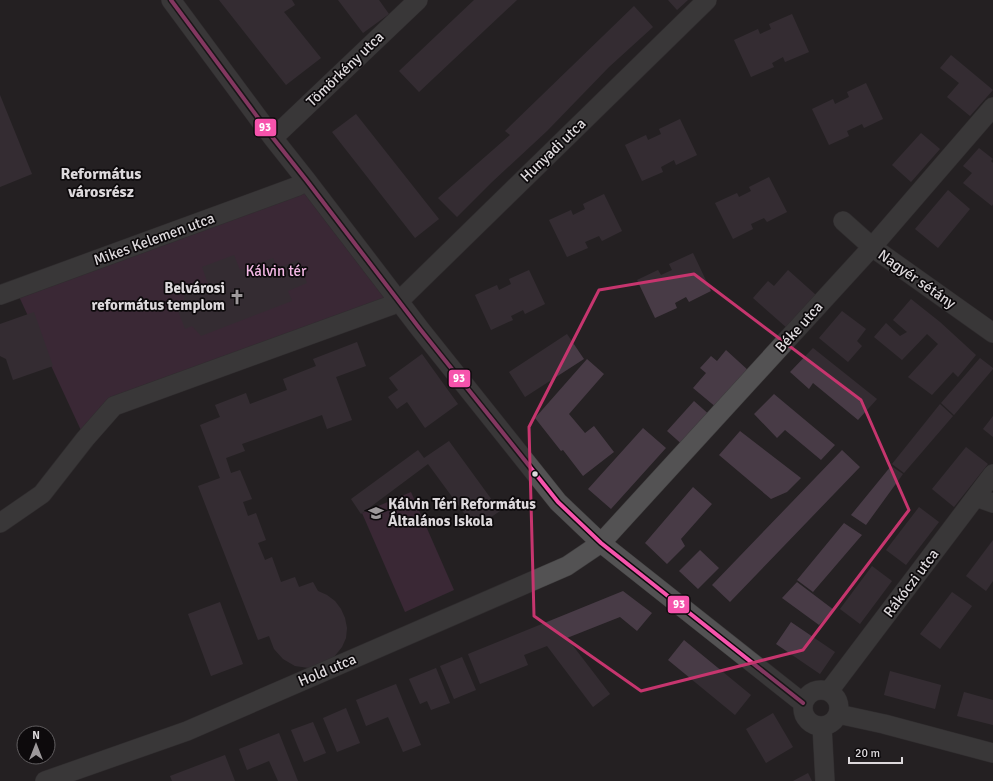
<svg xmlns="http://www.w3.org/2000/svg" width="993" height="781" viewBox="0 0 993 781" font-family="Signika,sans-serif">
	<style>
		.green { fill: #54314c }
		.building { fill: #483b46 }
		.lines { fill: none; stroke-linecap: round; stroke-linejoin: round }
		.minor-casing { stroke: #3e3c3d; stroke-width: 20 }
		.minor { stroke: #535253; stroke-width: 19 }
		.bus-1-casing { stroke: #0d0a0c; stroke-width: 7 }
		.bus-1 { stroke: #f653ac; stroke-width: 4 }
		.marked { fill: none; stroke: #c6356e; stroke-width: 3; stroke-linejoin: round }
		.bus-dot { fill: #ddd9dc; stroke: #0d0a0c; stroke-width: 1.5 }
		.labels { text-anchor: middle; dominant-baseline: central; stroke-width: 3.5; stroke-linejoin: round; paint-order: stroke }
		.street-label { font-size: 15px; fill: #ddd9dc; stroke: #0d0a0c }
		.park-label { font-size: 15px; fill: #f4b8e5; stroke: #0d0a0c }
		.poi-label { font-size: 15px; font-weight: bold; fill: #ddd9dc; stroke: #0d0a0c; text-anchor: end }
		.neighbourhood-label { font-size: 16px; font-weight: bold; fill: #ddd9dc; stroke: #0d0a0c }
		.line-badge { stroke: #0d0a0c; stroke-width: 1.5 }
		.badge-label { font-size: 11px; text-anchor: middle; font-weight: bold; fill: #fff }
	</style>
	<rect width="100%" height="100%" fill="#252123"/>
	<path class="green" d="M 298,186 L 399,301 L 114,406 L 85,439 L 16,290 Z
		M 411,492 L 454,590 L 405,612 L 362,513 Z"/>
	<path class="building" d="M 219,0 L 292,0 L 295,5 L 284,12 L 321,58 L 286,85 Z
		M 338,0 L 379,0 L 389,14 L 363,33 Z
		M 474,0 L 517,0 L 419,92 L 399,71 Z
		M 668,0 L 688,0 L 677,10 Z
		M 634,6 L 653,27 L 609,67 L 547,131 L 492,182 L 457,217 L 438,198 L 510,135 L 505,131 Z
		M 792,14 L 809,52 L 785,62 L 783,57 L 772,63 L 774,67 L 751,77 L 734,40 L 758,29 L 760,34 L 771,29 L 769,24 Z
		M 951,55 L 993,90 L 970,116 L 947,97 L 959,83 L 940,68 Z
		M 866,83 L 883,119 L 864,128 L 862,124 L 847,131 L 849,136 L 829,145 L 812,109 L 833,99 L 835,104 L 849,97 L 847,92 Z
		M 0,95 L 32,174 L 0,187 Z
		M 356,114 L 439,219 L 415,238 L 332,132 Z
		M 680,119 L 697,155 L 676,165 L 674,160 L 661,167 L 663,172 L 642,181 L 625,145 L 646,135 L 648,140 L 661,134 L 659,129 Z
		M 921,133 L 940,149 L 911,182 L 892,165 Z
		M 979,148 L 993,159 L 991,161 L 993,163 L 993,204 L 992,206 L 963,183 L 972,173 L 963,166 Z
		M 769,177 L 787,212 L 767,222 L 764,218 L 751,224 L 753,229 L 733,239 L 715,203 L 737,193 L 739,197 L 751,191 L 749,187 Z
		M 948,190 L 970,209 L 938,248 L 915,229 Z
		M 604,194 L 622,231 L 602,241 L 599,236 L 585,242 L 588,248 L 567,257 L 549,220 L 571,210 L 573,215 L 585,209 L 583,204 Z
		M 693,253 L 711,291 L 689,302 L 686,297 L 675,303 L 677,308 L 655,318 L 637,280 L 658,270 L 661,275 L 672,270 L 669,264 Z
		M 234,255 L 240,270 L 273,258 L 277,269 L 298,260 L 307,283 L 288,291 L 292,301 L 201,336 L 192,326 L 185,329 L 177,308 L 184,305 L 184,293 L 208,284 L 202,267 Z
		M 529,270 L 545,304 L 525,314 L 523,310 L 511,316 L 513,320 L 491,330 L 475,295 L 497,285 L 499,290 L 511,284 L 509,279 Z
		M 788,270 L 816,295 L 787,328 L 753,298 L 768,281 L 774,286 Z
		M 911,299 L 940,322 L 976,355 L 958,377 L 953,372 L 932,395 L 908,377 L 938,344 L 927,334 L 902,360 L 874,337 L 886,323 L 900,336 L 907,332 L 893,320 Z
		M 842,311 L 866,329 L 857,341 L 862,346 L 848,362 L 819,338 Z
		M 34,312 L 53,366 L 13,380 L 6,359 L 0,356 L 0,324 Z
		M 567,334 L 584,359 L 525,397 L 509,372 Z
		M 357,342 L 366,366 L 336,377 L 352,420 L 327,429 L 322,415 L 242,444 L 245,451 L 226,458 L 231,473 L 240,470 L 252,499 L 243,502 L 248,516 L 256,513 L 266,540 L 258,543 L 265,560 L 272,557 L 281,582 L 295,577 L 299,587 L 313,582 L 318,591 L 327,595 L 335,601 L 341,609 L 345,618 L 347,628 L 346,638 L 342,647 L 338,652 L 333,658 L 315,667 L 309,668 L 295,666 L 283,659 L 274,649 L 269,636 L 258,640 L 198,486 L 220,478 L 200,425 L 220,417 L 215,405 L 246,393 L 250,404 L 287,390 L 283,379 L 316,366 L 313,359 Z
		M 813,348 L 877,399 L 858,420 L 813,383 L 809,389 L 790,372 Z
		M 726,350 L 749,371 L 717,408 L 693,388 L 706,373 L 700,368 L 711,356 L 717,361 Z
		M 422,354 L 458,404 L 425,428 L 407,402 L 397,409 L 388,397 L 398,390 L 389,378 Z
		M 980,358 L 993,368 L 993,369 L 954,415 L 941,403 Z
		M 587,359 L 604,374 L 569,414 L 585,433 L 594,426 L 614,452 L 583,476 L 563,450 L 561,451 L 535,418 Z
		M 774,394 L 835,445 L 821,460 L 785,430 L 777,438 L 754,414 Z
		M 694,401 L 712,417 L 685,447 L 667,431 Z
		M 940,404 L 953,416 L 904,473 L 892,464 Z
		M 993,416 L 993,437 L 983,429 Z
		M 643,428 L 666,448 L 611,509 L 588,489 Z
		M 740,431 L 801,478 L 787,492 L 771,499 L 719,455 Z
		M 449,441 L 500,511 L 475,528 L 428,464 L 361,514 L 351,499 L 418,450 L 424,458 Z
		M 966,447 L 988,464 L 954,507 L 932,489 Z
		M 842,450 L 860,467 L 730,602 L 712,585 Z
		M 891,466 L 903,474 L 866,525 L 851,515 Z
		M 693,487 L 712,504 L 681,539 L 685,546 L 667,564 L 645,543 Z
		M 919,507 L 939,522 L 906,565 L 886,550 Z
		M 844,523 L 862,535 L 813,592 L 797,580 Z
		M 993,540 L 993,581 L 986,591 L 966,576 Z
		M 700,550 L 719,568 L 698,589 L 679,571 Z
		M 872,566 L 892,581 L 860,624 L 840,609 Z
		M 797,582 L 834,610 L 819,625 L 782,598 Z
		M 623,591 L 652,613 L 637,631 L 620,617 L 567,638 L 610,694 L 593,707 L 547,646 L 524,655 L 528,665 L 480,684 L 468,654 Z
		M 952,592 L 972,606 L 940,649 L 920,634 Z
		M 220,602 L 243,664 L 211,676 L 188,614 Z
		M 791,622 L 835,652 L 820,674 L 776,644 Z
		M 684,640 L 751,695 L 735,715 L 668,660 Z
		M 462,657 L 476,690 L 454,699 L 440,666 Z
		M 436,668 L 450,703 L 431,710 L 427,701 L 420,704 L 409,679 Z
		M 890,671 L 941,685 L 935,709 L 884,695 Z
		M 396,684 L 421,745 L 403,752 L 388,717 L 366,726 L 356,700 Z
		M 964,692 L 993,700 L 993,725 L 957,716 Z
		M 346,708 L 360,743 L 337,752 L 323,718 Z
		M 773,713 L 793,747 L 766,763 L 746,729 Z
		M 313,722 L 326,753 L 304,762 L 291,730 Z
		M 279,733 L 298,781 L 278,781 L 269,761 L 247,770 L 239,749 Z
		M 225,755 L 235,781 L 172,781 L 170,776 Z
		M 808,773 L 812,781 L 793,781 Z"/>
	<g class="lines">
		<g class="minor-casing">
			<path id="minor" d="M 171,0 L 273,138 L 307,181 L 420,329 L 558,502 L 601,543 L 803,703
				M 273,138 L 418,0
				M 843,221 L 872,247 L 993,333
				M 0,295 L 298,186 L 307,181
				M 976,497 L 993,503
				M 0,523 L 42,494 L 85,439 L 114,406 L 392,305 L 399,301 L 707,0
				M803 708a18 18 0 1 1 36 0a18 18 0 1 1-36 0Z
				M 829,691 L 993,474
				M 838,714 L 884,724 L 993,753
				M 822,726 L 825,781
				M 45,781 L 187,731 L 567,566 L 601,543 L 872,247 L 993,107"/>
		</g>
		<use href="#minor" class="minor"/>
		<g class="bus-1-casing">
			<path id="bus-1" d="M 171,0 L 273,138 L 307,181 L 420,329 L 558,502 L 601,543 L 803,703"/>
		</g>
		<use href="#bus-1" class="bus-1"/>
	</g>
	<path d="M0 0H993V781H0ZM 694,274 L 861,400 L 909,510 L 803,650 L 641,691 L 534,616 L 529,427 L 599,290 Z" fill="#252123" fill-opacity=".55" fill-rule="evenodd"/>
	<path class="marked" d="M 694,274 L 861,400 L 909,510 L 803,650 L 641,691 L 534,616 L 529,427 L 599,290 Z"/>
	<defs>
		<g id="church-bare" transform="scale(1.2)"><path d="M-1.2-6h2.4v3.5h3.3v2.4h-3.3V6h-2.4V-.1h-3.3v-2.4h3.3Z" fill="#9d999b" stroke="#0d0a0c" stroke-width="2.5" paint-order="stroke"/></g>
		<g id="school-bare" transform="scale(1.2)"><path d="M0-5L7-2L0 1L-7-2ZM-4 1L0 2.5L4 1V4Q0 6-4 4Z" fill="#9d999b" stroke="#0d0a0c" stroke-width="2.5" paint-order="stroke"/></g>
	</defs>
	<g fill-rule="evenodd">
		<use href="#church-bare" x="237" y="297"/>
		<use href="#school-bare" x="376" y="513"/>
	</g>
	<circle class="bus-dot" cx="535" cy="474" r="3.5"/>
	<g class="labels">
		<g class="street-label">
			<text transform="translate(345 69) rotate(-44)">Tömörkény utca</text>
			<text transform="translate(553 150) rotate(-44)">Hunyadi utca</text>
			<text transform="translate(154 239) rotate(-20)">Mikes Kelemen utca</text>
			<text transform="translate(917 279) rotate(35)">Nagyér sétány</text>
			<text transform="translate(799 327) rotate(-48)">Béke utca</text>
			<text transform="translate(911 583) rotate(-53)">Rákóczi utca</text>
			<text transform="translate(327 670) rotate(-23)">Hold utca</text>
		</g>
		<g class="park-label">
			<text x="276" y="271">Kálvin tér</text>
		</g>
		<g class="poi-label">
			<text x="225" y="288">Belvárosi<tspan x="225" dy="17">református templom</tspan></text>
			<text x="388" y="504" text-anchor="start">Kálvin Téri Református<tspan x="388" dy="17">Általános Iskola</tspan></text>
		</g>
		<g class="neighbourhood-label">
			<text x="101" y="174">Református<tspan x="101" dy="18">városrész</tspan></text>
		</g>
	</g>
	<g class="line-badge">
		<rect x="254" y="118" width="23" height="19" rx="4" fill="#f653ac"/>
		<rect x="448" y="369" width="23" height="19" rx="4" fill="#f653ac"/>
		<rect x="667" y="595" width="23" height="19" rx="4" fill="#f653ac"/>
	</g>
	<g class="badge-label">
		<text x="265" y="131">93</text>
		<text x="459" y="382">93</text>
		<text x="679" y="608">93</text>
	</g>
	<g transform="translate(36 745)"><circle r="19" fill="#0d0a0c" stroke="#605d5f"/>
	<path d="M0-3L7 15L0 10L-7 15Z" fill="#9d999b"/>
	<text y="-6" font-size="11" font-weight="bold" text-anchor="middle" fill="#ddd9dc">N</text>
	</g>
	<path d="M849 757v6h53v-6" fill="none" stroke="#ddd9dc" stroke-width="2"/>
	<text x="855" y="757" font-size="12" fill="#ddd9dc" stroke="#0d0a0c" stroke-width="3" paint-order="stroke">20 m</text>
</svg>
